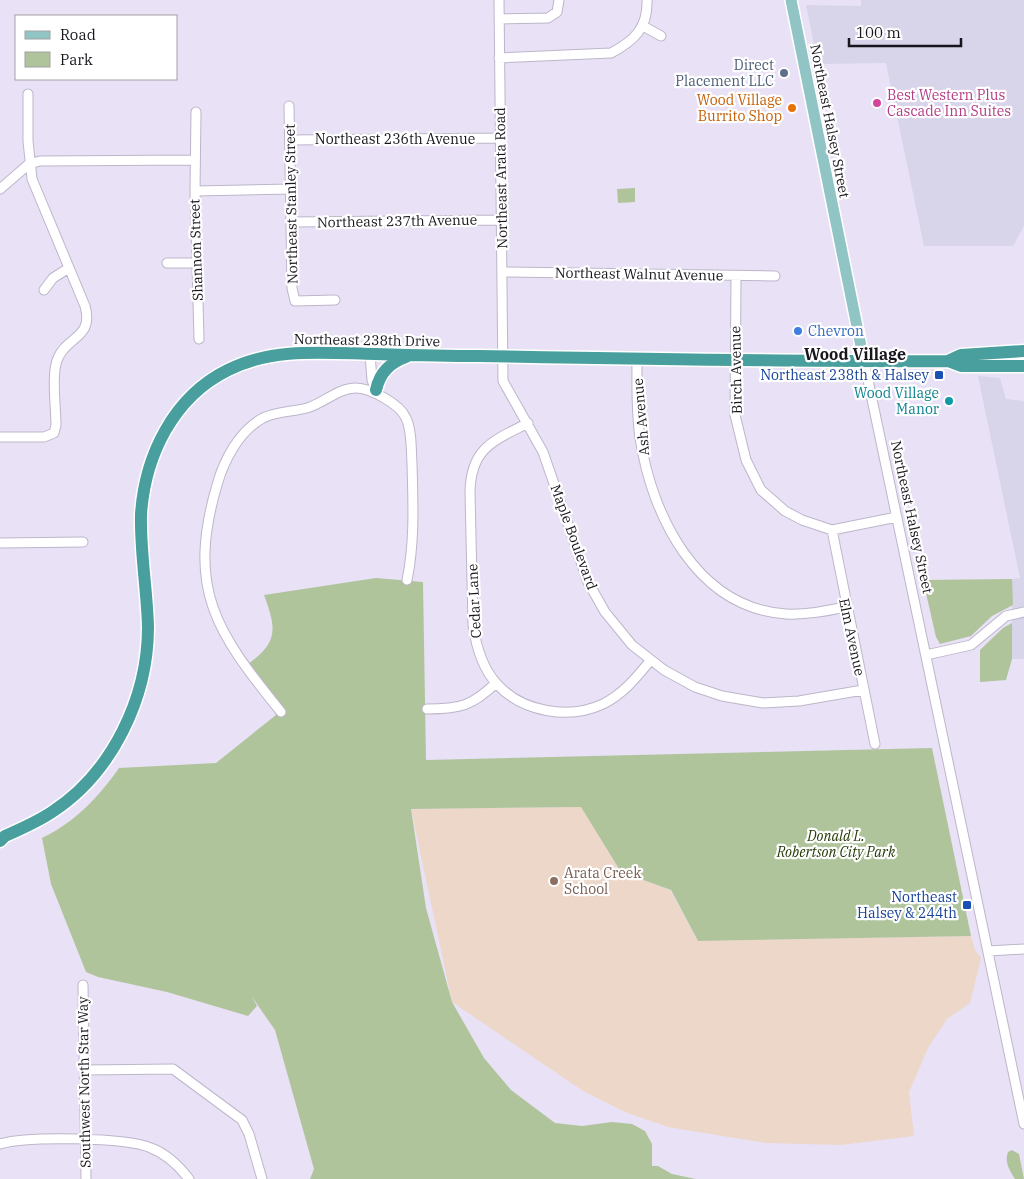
<svg xmlns="http://www.w3.org/2000/svg" width="1024" height="1179" viewBox="0 0 1024 1179" font-family="'IBM Plex Serif',serif">
	<style>
		.industrial { fill: #d8d4ea }
		.education { fill: #ecd7c9 }
		.green { fill: #b0c49c }
		.lines { fill: none; stroke-linecap: round; stroke-linejoin: round }
		.minor-casing { stroke: #bdb6ca; stroke-width: 11 }
		.major-casing { stroke: #fff; stroke-width: 14 }
		.highway-casing { stroke: #fff; stroke-width: 15 }
		.minor { stroke: #fff; stroke-width: 9 }
		.major { stroke: #91c5c5; stroke-width: 11 }
		.highway { stroke: #489f9e; stroke-width: 12 }
		.service-dot { fill: #5c6f8a; stroke: #fff; stroke-width: 2 }
		.hotel-dot { fill: #d1479c; stroke: #fff; stroke-width: 2 }
		.food-dot { fill: #e8710a; stroke: #fff; stroke-width: 2 }
		.shop-dot { fill: #3f7fe0; stroke: #fff; stroke-width: 2 }
		.transit-dot { fill: #1a4fb4; stroke: #fff; stroke-width: 2 }
		.culture-dot { fill: #0f9aa8; stroke: #fff; stroke-width: 2 }
		.education-dot { fill: #8d6e63; stroke: #fff; stroke-width: 2 }
		.labels { text-anchor: middle; dominant-baseline: central; stroke-width: 4.5; stroke-linejoin: round; paint-order: stroke }
		.service-label { font-size: 14px; fill: #4e5e75; stroke: #fff; text-anchor: end }
		.hotel-label { font-size: 14px; fill: #b23c85; stroke: #fff; text-anchor: start }
		.food-label { font-size: 14px; fill: #c56008; stroke: #fff; text-anchor: end }
		.street-label { font-size: 14px; fill: #18151c; stroke: #fff }
		.shop-label { font-size: 14px; fill: #366cbe; stroke: #fff; text-anchor: start }
		.transit-label { font-size: 14px; fill: #164399; stroke: #fff; text-anchor: end }
		.culture-label { font-size: 14px; fill: #0d838f; stroke: #fff; text-anchor: end }
		.park-label { font-size: 14px; font-style: italic; fill: #253906; stroke: #fff }
		.education-label { font-size: 14px; fill: #785e54; stroke: #fff; text-anchor: start }
		.quarter-label { font-size: 16px; font-weight: bold; fill: #18151c; stroke: #fff }
	</style>
	<rect width="100%" height="100%" fill="#e9e1f6"/>
	<path class="industrial" d="M 861,0 L 1024,0 L 1024,226 L 1013,246 L 924,246 L 886,63 L 818,64 L 806,5 L 861,6 Z
		M 978,376 L 1000,378 L 1006,399 L 1024,401 L 1024,659 L 1012,659 L 1012,579 L 1020,578 Z"/>
	<path class="education" d="M 581,807 L 621,872 L 670,890 L 698,941 L 971,936 L 975,950 L 981,958 L 970,1003 L 947,1019 L 928,1048 L 909,1092 L 914,1136 L 841,1145 L 766,1143 L 668,1127 L 625,1112 L 583,1091 L 452,1002 L 411,809 Z"/>
	<path class="green" d="M 635,188 L 635,202 L 618,203 L 617,189 Z
		M 376,578 L 423,582 L 426,760 L 932,748 L 971,936 L 698,941 L 671,890 L 621,872 L 581,807 L 411,809 L 426,908 L 452,1002 L 484,1058 L 511,1090 L 555,1123 L 582,1126 L 612,1122 L 632,1124 L 645,1131 L 652,1144 L 652,1166 L 658,1166 L 672,1174 L 696,1179 L 310,1179 L 314,1169 L 275,1030 L 252,997 L 257,1006 L 248,1016 L 167,992 L 98,977 L 86,972 L 51,884 L 42,838 C 75,822 98,798 119,768 L 216,763 L 281,711 L 247,665 C 278,642 277,630 264,595 Z
		M 1012,579 L 1013,605 L 992,616 L 971,636 L 940,644 L 936,637 L 923,580 Z
		M 1012,623 L 1012,659 L 1006,680 L 980,682 L 980,650 L 1003,628 Z
		M 1012,1150 L 1019,1154 L 1024,1179 L 1015,1179 C 1010,1171 1004,1162 1008,1152 Z"/>
	<g class="lines">
		<g class="minor-casing">
			<path id="minor" d="M 499,0 L 503,381 L 543,452 L 588,582 L 605,612 L 632,645 L 664,670 L 695,687 L 722,696 L 763,703 L 799,701 L 863,690
				M 499,19 L 548,18 L 557,12 L 559,0
				M 643,26 L 661,36
				M 499,58 L 611,53 C 634,41 648,28 647,0
				M 289,106 L 292,288 L 295,301 L 335,300
				M 196,112 L 195,191 L 199,339
				M 290,140 L 501,138
				M 0,189 L 29,164 L 40,161 L 195,160
				M 195,191 L 291,189
				M 291,222 L 502,220
				M 167,263 L 196,263
				M 503,272 L 775,276
				M 736,276 L 735,415 L 746,460 L 761,490 L 785,511 L 802,520 L 832,530 L 897,517
				M 44,290 L 53,278 L 69,268
				M 370,354 L 372,380 L 376,390
				M 637,358 C 637,385 636,411 640,438 C 652,516 697,608 786,614 C 806,615 826,611 846,607
				M 864,361 L 1024,1124
				M 528,423 C 493,441 471,448 470,492 L 473,625 C 476,646 482,668 497,684 C 522,712 569,720 603,704 C 623,694 636,678 650,661
				M 0,437 L 44,437 L 54,433 L 56,425 C 56,408 51,372 58,358 C 67,336 94,338 85,306 L 32,179 L 28,141 L 28,94
				M 832,530 L 875,744
				M 0,543 L 83,542
				M 926,655 L 971,645 L 1006,616 L 1024,612
				M 427,709 C 460,709 472,706 496,683
				M 281,712 C 217,633 186,590 217,485 C 224,460 239,431 263,418 C 277,411 292,412 307,408 C 324,403 338,388 356,388 C 370,388 400,404 406,418 C 412,431 411,449 412,463 C 413,502 415,541 407,580
				M 988,951 L 1024,949
				M 83,985 L 86,1179
				M 85,1070 L 173,1069 L 242,1120 L 249,1134 L 262,1179
				M 0,1144 C 26,1136 126,1137 151,1148 C 167,1154 179,1166 189,1179"/>
		</g>
		<g class="major-casing">
			<path id="major" d="M 791,0 L 864,361"/>
		</g>
		<g class="highway-casing">
			<path id="highway" d="M 948,361 L 961,355 L 1024,351
				M 376,390 C 380,372 390,363 406,357
				M 0,841 L 5,836 C 21,829 37,822 52,812 C 112,773 148,698 148,627 C 147,589 140,552 141,514 C 145,456 173,397 228,370 C 273,347 326,353 375,354 C 409,355 444,356 478,356 C 635,359 792,362 948,361 L 961,366 L 1024,366"/>
		</g>
		<use href="#minor" class="minor"/>
		<use href="#major" class="major"/>
		<use href="#highway" class="highway"/>
	</g>
	<circle class="service-dot" cx="784" cy="73" r="5"/>
	<circle class="hotel-dot" cx="877" cy="103" r="5"/>
	<circle class="food-dot" cx="792" cy="108" r="5"/>
	<circle class="shop-dot" cx="798" cy="331" r="5"/>
	<g class="transit-dot">
		<rect x="934" y="370" width="10" height="10" rx="2.5"/>
		<rect x="962" y="900" width="10" height="10" rx="2.5"/>
	</g>
	<circle class="culture-dot" cx="949" cy="401" r="5"/>
	<circle class="education-dot" cx="554" cy="881" r="5"/>
	<g class="labels">
		<g class="service-label">
			<text x="774" y="65">Direct<tspan x="774" dy="16">Placement LLC</tspan></text>
		</g>
		<g class="hotel-label">
			<text x="887" y="95">Best Western Plus<tspan x="887" dy="16">Cascade Inn Suites</tspan></text>
		</g>
		<g class="food-label">
			<text x="782" y="100">Wood Village<tspan x="782" dy="16">Burrito Shop</tspan></text>
		</g>
		<g class="street-label">
			<text transform="translate(830 121) rotate(79)">Northeast Halsey Street</text>
			<text x="395" y="139">Northeast 236th Avenue</text>
			<text transform="translate(501 178) rotate(-91)">Northeast Arata Road</text>
			<text transform="translate(291 204) rotate(-91)">Northeast Stanley Street</text>
			<text transform="translate(397 221) rotate(-1)">Northeast 237th Avenue</text>
			<text transform="translate(196 250) rotate(-92)">Shannon Street</text>
			<text transform="translate(639 274) rotate(1)">Northeast Walnut Avenue</text>
			<text transform="translate(367 340) rotate(1)">Northeast 238th Drive</text>
			<text transform="translate(736 370) rotate(-91)">Birch Avenue</text>
			<text transform="translate(641 417) rotate(-95)">Ash Avenue</text>
			<text transform="translate(912 517) rotate(78)">Northeast Halsey Street</text>
			<text transform="translate(574 537) rotate(70)">Maple Boulevard</text>
			<text transform="translate(474 601) rotate(-93)">Cedar Lane</text>
			<text transform="translate(852 637) rotate(78)">Elm Avenue</text>
			<text transform="translate(84 1082) rotate(-91)">Southwest North Star Way</text>
		</g>
		<g class="shop-label">
			<text x="808" y="331">Chevron</text>
		</g>
		<g class="transit-label">
			<text x="929" y="375">Northeast 238th &amp; Halsey</text>
			<text x="957" y="897">Northeast<tspan x="957" dy="16">Halsey &amp; 244th</tspan></text>
		</g>
		<g class="culture-label">
			<text x="939" y="393">Wood Village<tspan x="939" dy="16">Manor</tspan></text>
		</g>
		<g class="park-label">
			<text x="836" y="836">Donald L.<tspan x="836" dy="16">Robertson City Park</tspan></text>
		</g>
		<g class="education-label">
			<text x="564" y="873">Arata Creek<tspan x="564" dy="16">School</tspan></text>
		</g>
		<g class="quarter-label">
			<text x="855" y="354">Wood Village</text>
		</g>
	</g>
	<rect x="15" y="15" width="162" height="65" fill="#ffffff" stroke="#a3a1a4"/>
	<rect x="25" y="31" width="25" height="8" fill="#91c5c5" stroke="#a3a1a4"/>
	<text x="60" y="40" font-size="15" fill="#18151c">Road</text>
	<rect x="25" y="52" width="25" height="15" fill="#b0c49c" stroke="#a3a1a4"/>
	<text x="60" y="65" font-size="15" fill="#18151c">Park</text>
	<path d="M849 38v8h112v-8" fill="none" stroke="#18151c" stroke-width="2.5"/>
	<text x="856" y="38" font-size="15" fill="#18151c" stroke="#ffffff" stroke-width="4" paint-order="stroke">100 m</text>
</svg>
